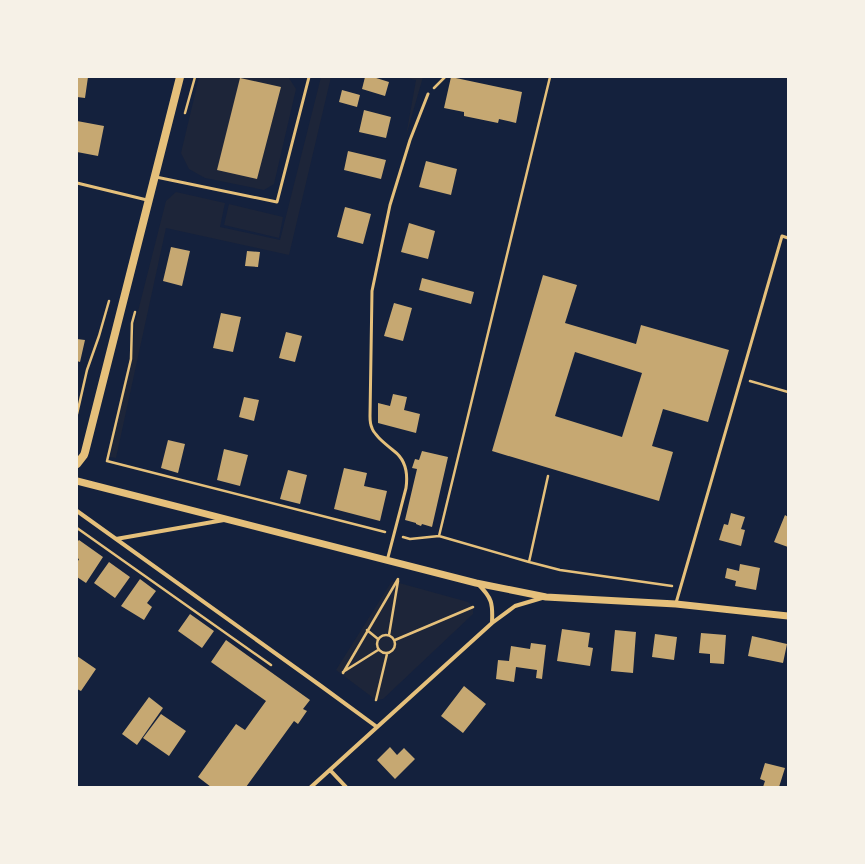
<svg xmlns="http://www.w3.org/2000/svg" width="865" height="864" viewBox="0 0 865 864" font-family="Barlow,sans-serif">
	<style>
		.green { fill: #1d2539 }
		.building { fill: #c6a872; fill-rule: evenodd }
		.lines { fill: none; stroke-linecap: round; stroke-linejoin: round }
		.path { stroke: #e5c07b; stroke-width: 2.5 }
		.service { stroke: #e5c07b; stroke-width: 3 }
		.minor { stroke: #e5c07b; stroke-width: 4 }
		.tertiary { stroke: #e5c07b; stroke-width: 7 }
		.secondary { stroke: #e5c07b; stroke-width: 8 }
	</style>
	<rect width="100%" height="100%" fill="#14213d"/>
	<path class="green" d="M 199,77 L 286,77 L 289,78 L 296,89 L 274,184 L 264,190 L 205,178 L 189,169 L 181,153 Z
		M 321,77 L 331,77 L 289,255 L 166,228 L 116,458 L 110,457 L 132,356 L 135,323 L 166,201 L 176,192 L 225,203 L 220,227 L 280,240 Z
		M 403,77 L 423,77 L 406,136 L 416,80 Z
		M 229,204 L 283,217 L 279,238 L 224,225 Z
		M 392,581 L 468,602 L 473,607 L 473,614 L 383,699 L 376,700 L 336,670 Z"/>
	<path class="building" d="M 77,77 L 88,77 L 85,98 L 77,97 Z
		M 365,77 L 373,77 L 389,82 L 385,96 L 362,89 Z
		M 451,77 L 522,92 L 516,123 L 499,119 L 498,123 L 464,116 L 464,112 L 444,108 Z
		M 240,78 L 281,87 L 257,179 L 217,170 Z
		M 342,90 L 360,95 L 357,107 L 339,102 Z
		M 364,110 L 391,117 L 386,138 L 359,132 Z
		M 77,121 L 104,126 L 98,156 L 77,152 Z
		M 348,151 L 386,160 L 381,179 L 344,170 Z
		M 426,161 L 457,169 L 451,195 L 419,187 Z
		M 345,207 L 371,214 L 363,244 L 337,237 Z
		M 409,223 L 435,231 L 428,259 L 401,252 Z
		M 171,247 L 190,251 L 182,286 L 163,281 Z
		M 247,251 L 260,252 L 258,267 L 245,266 Z
		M 543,275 L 577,285 L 565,323 L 636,344 L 641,325 L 729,350 L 708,422 L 663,409 L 652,446 L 673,452 L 659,501 L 492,451 ZM 575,352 L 642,373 L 622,437 L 555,416 Z
		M 422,278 L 474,292 L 471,304 L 419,290 Z
		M 394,303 L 412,308 L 403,341 L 384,336 Z
		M 221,313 L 241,317 L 233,352 L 213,348 Z
		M 286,332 L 302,336 L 295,362 L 279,358 Z
		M 77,339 L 85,340 L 80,362 L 77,361 Z
		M 393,394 L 407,397 L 404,410 L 420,414 L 416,433 L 378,423 L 378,403 L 390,406 Z
		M 244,397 L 259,400 L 254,421 L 239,417 Z
		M 168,440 L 185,444 L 178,473 L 161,468 Z
		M 224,449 L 248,455 L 240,486 L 217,480 Z
		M 422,451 L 448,457 L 432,527 L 422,524 L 421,526 L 416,524 L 416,523 L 405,520 L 417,469 L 412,468 L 415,459 L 419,460 Z
		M 344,468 L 367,473 L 364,486 L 387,491 L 380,521 L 334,509 Z
		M 288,470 L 307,475 L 300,504 L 280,499 Z
		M 731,513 L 745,517 L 741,529 L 745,530 L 741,546 L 719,540 L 724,524 L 728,525 Z
		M 785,515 L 788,517 L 788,547 L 774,542 Z
		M 79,540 L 103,557 L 86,583 L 77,577 L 77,563 L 79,559 L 77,558 L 77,542 Z
		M 109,562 L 130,577 L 115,598 L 94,583 Z
		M 740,564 L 760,568 L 756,590 L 735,586 L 736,581 L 725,578 L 727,568 L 739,571 Z
		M 140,579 L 156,591 L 147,603 L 152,607 L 144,620 L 121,606 Z
		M 190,614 L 214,631 L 202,648 L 178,631 Z
		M 562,629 L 590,633 L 588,647 L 593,648 L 590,666 L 557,661 Z
		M 615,630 L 636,632 L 633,673 L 611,671 Z
		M 701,633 L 726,635 L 724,664 L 710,663 L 710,654 L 699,653 Z
		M 655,634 L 677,637 L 674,660 L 652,657 Z
		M 752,636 L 787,644 L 783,663 L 748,656 Z
		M 226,640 L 310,700 L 303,709 L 307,711 L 298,724 L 294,721 L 246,787 L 211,787 L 198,777 L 236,724 L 245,730 L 266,701 L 211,662 Z
		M 531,643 L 546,645 L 542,679 L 536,678 L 537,670 L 516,667 L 514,682 L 496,679 L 498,660 L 509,661 L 511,646 L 530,649 Z
		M 77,656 L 96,669 L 81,691 L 77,689 Z
		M 464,686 L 486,704 L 463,733 L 441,716 Z
		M 149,697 L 163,708 L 137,745 L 122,734 Z
		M 161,714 L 186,731 L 169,756 L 143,738 Z
		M 390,747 L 397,755 L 404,748 L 415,759 L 395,779 L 377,760 Z
		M 765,763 L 785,768 L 779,787 L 763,787 L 765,781 L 760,779 Z"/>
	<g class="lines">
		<path class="path" d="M 434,88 L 445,77
			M 185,113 L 195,77
			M 135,312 L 132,323 L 131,359 L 107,461 L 385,532
			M 750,381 L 788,392
			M 77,414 L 87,370 L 99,336 L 109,301
			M 77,528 L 271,665
			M 439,536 L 550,77
			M 403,537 L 410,539 L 439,536 L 529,562 L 560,570 L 672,586
			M 529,562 L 548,476
			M 367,630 L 378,639
			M377 644a9 9 0 1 1 18 0a9 9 0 1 1-18 0Z
			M 389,635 L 398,581
			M 395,640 L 473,607
			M 343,672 L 378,650
			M 343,673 L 398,579
			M 376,700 L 387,654"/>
		<path class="service" d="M 156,177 L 277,202 L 309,77
			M 77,183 L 147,200
			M 387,561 L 406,488 C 408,474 406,460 394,451 C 389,447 384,443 379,438 C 377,435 373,432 372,428 C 370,424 370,420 370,416 L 372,291 L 390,205 L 410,140 L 428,94
			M 676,603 L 782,236 L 788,238"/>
		<path class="minor" d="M 77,511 L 321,686 L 377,727
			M 116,539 L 224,520
			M 478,584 C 492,598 493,603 492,623
			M 330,770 L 346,787
			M 311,787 L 492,623 L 515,606 L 542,598"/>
		<path class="tertiary" d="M 77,481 L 476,583 L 546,597 L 676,604 L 788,616"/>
		<path class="secondary" d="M 77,464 L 84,455 L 85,452 L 180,77"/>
	</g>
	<rect width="865" height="864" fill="none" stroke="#f6f1e7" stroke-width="156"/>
</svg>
